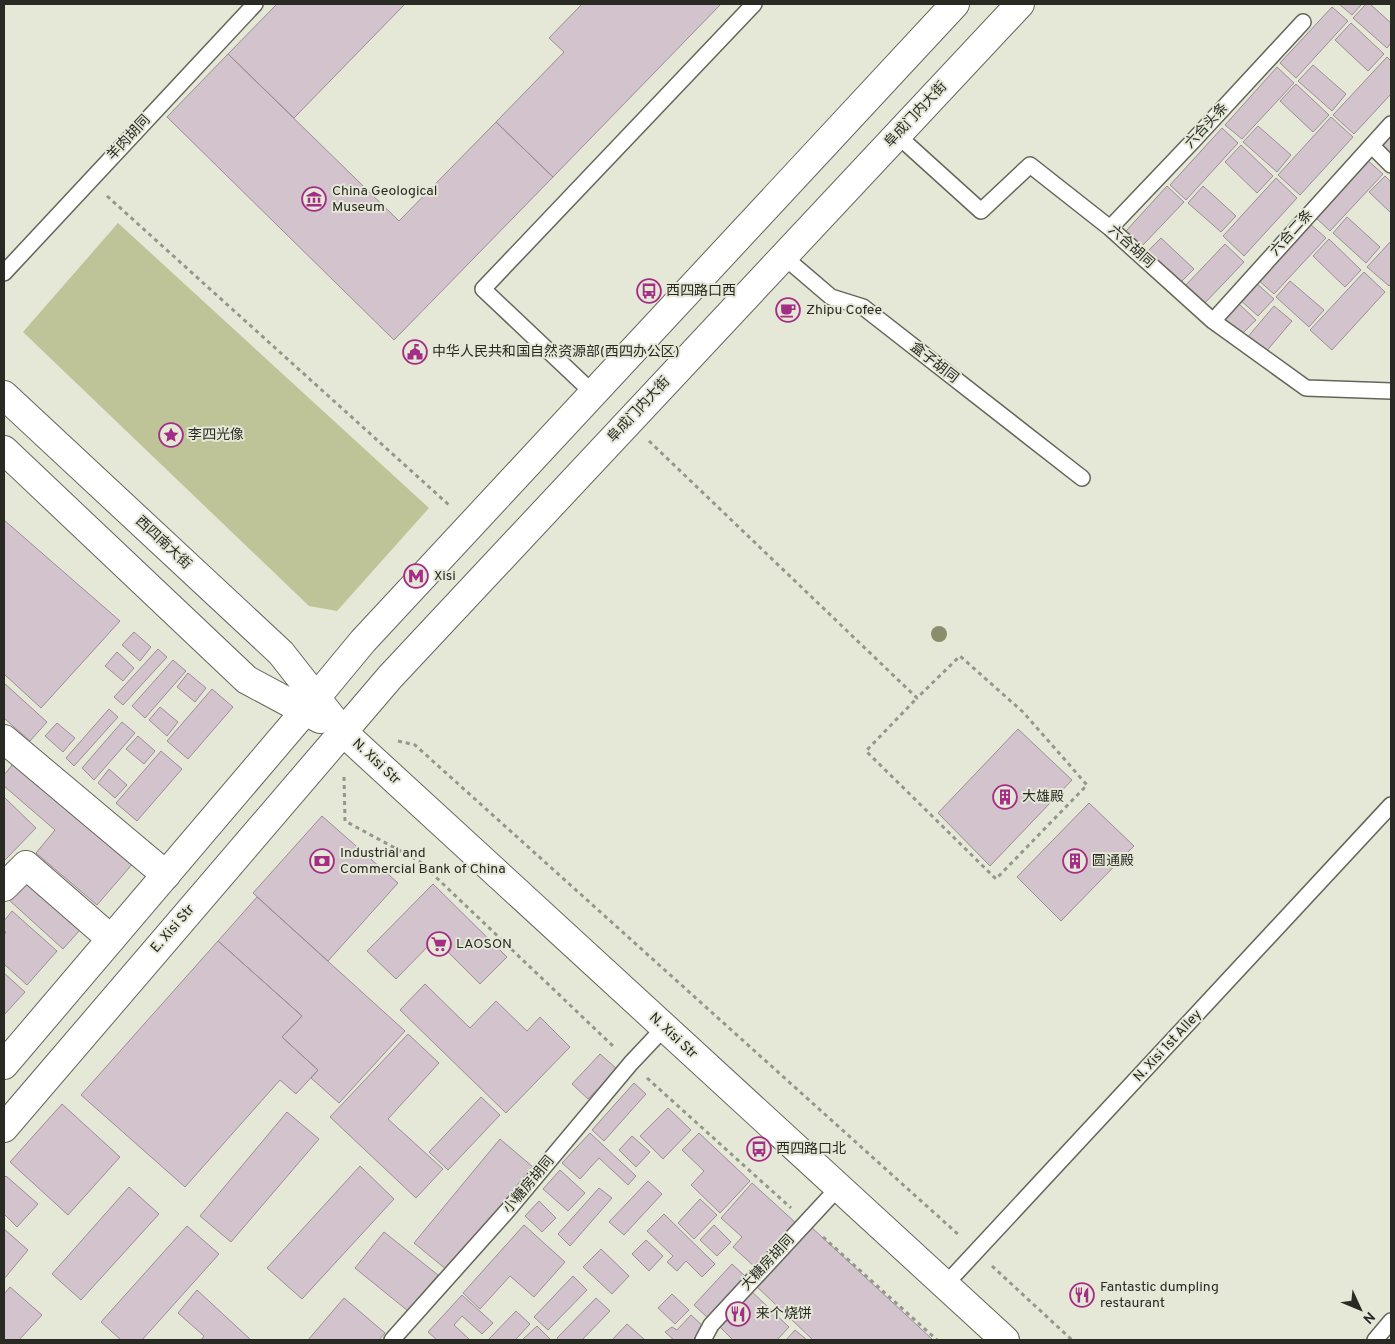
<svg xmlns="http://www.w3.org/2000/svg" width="1395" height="1344" viewBox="0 0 1395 1344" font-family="Overpass,'Noto Sans SC',sans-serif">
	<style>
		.green { fill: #bec497 }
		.building { fill: #d2c3cc; stroke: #9c8e97 }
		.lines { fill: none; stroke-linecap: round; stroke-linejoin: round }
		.service-casing { stroke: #646659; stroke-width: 18 }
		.minor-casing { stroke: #646659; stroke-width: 30 }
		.secondary-casing { stroke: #646659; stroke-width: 30 }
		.primary-casing { stroke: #646659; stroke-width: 30 }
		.path { stroke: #95978b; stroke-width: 3; stroke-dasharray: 4 4; stroke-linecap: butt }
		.service { stroke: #fff; stroke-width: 15 }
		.minor { stroke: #fff; stroke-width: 28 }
		.secondary { stroke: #fff; stroke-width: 28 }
		.primary { stroke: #fff; stroke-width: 28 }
		.tree { fill: #8b8e6a }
		.labels { text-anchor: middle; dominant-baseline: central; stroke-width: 4; stroke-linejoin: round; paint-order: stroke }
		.street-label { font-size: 14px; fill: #292a24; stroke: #e5e7d7 }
		.poi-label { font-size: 14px; fill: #292a24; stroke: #e5e7d7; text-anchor: start }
	</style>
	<rect width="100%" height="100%" fill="#e5e7d7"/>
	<path class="green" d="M 118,223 L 429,508 L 337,611 L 309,606 L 23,332 Z"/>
	<path class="building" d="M 277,4 L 405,4 L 294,118 L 228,54 Z
		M 582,4 L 721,4 L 553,177 L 496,122 L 564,52 L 549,38 Z
		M 1339,4 L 1362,4 L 1352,15 Z
		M 1366,4 L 1370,4 L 1391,23 L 1391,43 L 1387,48 L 1353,18 Z
		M 1332,7 L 1348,21 L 1296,78 L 1280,63 Z
		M 1351,23 L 1384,54 L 1368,71 L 1335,40 Z
		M 228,54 L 399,221 L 496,122 L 553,177 L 394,340 L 167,117 Z
		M 1387,57 L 1391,61 L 1391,94 L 1354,134 L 1333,115 Z
		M 1313,65 L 1346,94 L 1332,111 L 1298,81 Z
		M 1277,67 L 1294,83 L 1242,139 L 1225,125 Z
		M 1296,84 L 1329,115 L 1313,132 L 1280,101 Z
		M 1331,117 L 1353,137 L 1300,195 L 1278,175 Z
		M 1258,126 L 1291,155 L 1277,172 L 1243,142 Z
		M 1391,127 L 1391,159 L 1375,145 Z
		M 1222,128 L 1238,143 L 1186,200 L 1170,185 Z
		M 1241,145 L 1273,176 L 1257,193 L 1225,162 Z
		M 1366,159 L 1383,174 L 1330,231 L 1314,216 Z
		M 1385,176 L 1391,182 L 1391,213 L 1369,192 Z
		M 1276,178 L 1297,198 L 1244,256 L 1223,236 Z
		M 1167,186 L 1184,202 L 1142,246 L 1126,231 Z
		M 1203,186 L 1236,216 L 1221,232 L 1188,203 Z
		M 1347,217 L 1380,247 L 1366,263 L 1333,233 Z
		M 1309,223 L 1326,238 L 1274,294 L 1257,279 Z
		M 1161,238 L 1194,269 L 1180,283 L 1147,252 Z
		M 1329,239 L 1361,270 L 1345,287 L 1313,256 Z
		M 1391,241 L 1391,284 L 1389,286 L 1367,267 Z
		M 1225,244 L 1244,262 L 1203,305 L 1184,287 Z
		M 1364,272 L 1385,292 L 1332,350 L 1310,330 Z
		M 1254,281 L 1274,299 L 1258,316 L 1238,298 Z
		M 1290,281 L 1324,310 L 1309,327 L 1276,297 Z
		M 1237,302 L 1256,320 L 1240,336 L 1221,318 Z
		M 1274,306 L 1292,321 L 1264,354 L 1246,339 Z
		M 4,520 L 120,621 L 41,708 L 4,674 Z
		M 134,632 L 151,647 L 140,661 L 122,645 Z
		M 158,649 L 167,657 L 123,705 L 114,697 Z
		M 117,652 L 134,668 L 123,681 L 105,666 Z
		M 173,660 L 186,671 L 145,718 L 132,706 Z
		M 188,673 L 206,688 L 195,702 L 177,687 Z
		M 4,683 L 47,722 L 30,741 L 4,718 Z
		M 212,689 L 233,707 L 188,759 L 167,741 Z
		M 160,707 L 178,722 L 167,736 L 149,720 Z
		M 109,709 L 118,717 L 74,766 L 66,758 Z
		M 122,722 L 135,733 L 94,780 L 82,768 Z
		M 57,723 L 75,738 L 63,752 L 45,736 Z
		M 1018,729 L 1072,780 L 990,866 L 938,813 Z
		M 138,736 L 155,751 L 144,764 L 126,749 Z
		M 161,751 L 182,769 L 137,821 L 116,803 Z
		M 17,759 L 135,861 L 97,905 L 36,853 L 55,830 L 4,786 L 4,775 Z
		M 109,769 L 127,785 L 115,798 L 98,783 Z
		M 4,797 L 36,828 L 4,861 Z
		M 1089,803 L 1134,846 L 1061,921 L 1017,877 Z
		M 322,816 L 398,883 L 328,961 L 253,893 Z
		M 27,881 L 80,930 L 63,949 L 9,900 Z
		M 433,884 L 507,957 L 480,984 L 435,939 L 396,979 L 367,951 Z
		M 257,897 L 405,1031 L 339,1103 L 311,1078 L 318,1070 L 282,1037 L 302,1016 L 218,941 Z
		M 12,911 L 57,951 L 27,985 L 4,964 L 4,935 L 6,932 L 4,930 L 4,921 Z
		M 218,941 L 302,1016 L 282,1037 L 318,1070 L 296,1094 L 280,1080 L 185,1187 L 81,1095 Z
		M 4,973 L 25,992 L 4,1015 Z
		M 425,984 L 470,1028 L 496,1001 L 527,1031 L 540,1017 L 570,1047 L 506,1113 L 400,1010 Z
		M 408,1034 L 439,1063 L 388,1119 L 443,1169 L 416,1198 L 330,1117 Z
		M 600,1054 L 617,1069 L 588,1099 L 572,1084 Z
		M 634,1083 L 646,1094 L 604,1141 L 592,1130 Z
		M 481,1097 L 500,1115 L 448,1170 L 429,1152 Z
		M 62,1104 L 120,1157 L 68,1215 L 10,1162 Z
		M 668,1108 L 691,1130 L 663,1159 L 640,1136 Z
		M 287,1112 L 319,1139 L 231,1242 L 200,1216 Z
		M 590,1133 L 636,1176 L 628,1185 L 599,1158 L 580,1179 L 562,1163 Z
		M 699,1133 L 750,1181 L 720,1213 L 691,1185 L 704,1171 L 682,1150 Z
		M 632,1136 L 650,1152 L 636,1167 L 619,1150 Z
		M 500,1139 L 533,1167 L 447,1270 L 414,1243 Z
		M 360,1166 L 394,1199 L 302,1299 L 267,1268 Z
		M 560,1170 L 585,1193 L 568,1211 L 543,1189 Z
		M 6,1176 L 38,1204 L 17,1227 L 4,1214 L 4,1178 Z
		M 648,1181 L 662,1194 L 624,1235 L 609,1222 Z
		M 752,1183 L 797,1224 L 756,1268 L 733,1247 L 742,1237 L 721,1218 Z
		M 129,1187 L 159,1214 L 81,1300 L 52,1274 Z
		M 599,1188 L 612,1198 L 570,1246 L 558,1234 Z
		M 700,1199 L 717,1215 L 694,1239 L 678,1223 Z
		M 539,1201 L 556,1218 L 542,1232 L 525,1216 Z
		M 664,1214 L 715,1264 L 702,1277 L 686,1261 L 677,1271 L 667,1262 L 673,1256 L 647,1231 Z
		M 524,1225 L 565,1262 L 534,1297 L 510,1276 L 480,1309 L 463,1293 Z
		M 714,1225 L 731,1242 L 717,1256 L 700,1240 Z
		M 809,1225 L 933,1340 L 813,1340 L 754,1284 Z
		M 187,1226 L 219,1254 L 142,1340 L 121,1340 L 101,1322 Z
		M 4,1229 L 28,1250 L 4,1279 Z
		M 384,1232 L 438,1275 L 408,1311 L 355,1268 Z
		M 646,1240 L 663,1256 L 649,1271 L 632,1254 Z
		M 601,1249 L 629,1276 L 612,1294 L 583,1267 Z
		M 732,1264 L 746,1277 L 708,1318 L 694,1305 Z
		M 573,1276 L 587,1290 L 548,1330 L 534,1317 Z
		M 10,1287 L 42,1315 L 19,1340 L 4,1340 L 4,1294 Z
		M 749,1289 L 789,1327 L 777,1340 L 733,1340 L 717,1324 Z
		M 197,1290 L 251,1340 L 201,1340 L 204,1336 L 178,1313 Z
		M 672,1294 L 689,1310 L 675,1324 L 658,1308 Z
		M 462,1295 L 493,1323 L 482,1334 L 462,1316 L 454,1325 L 470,1340 L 437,1340 L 428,1332 Z
		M 344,1298 L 385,1333 L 379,1340 L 308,1340 Z
		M 596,1298 L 610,1311 L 582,1340 L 559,1340 L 557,1338 Z
		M 516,1311 L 530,1324 L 515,1340 L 488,1340 Z
		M 691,1315 L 705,1328 L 693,1340 L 674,1340 L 665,1332 L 672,1327 L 677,1330 Z
		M 627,1324 L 645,1340 L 612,1340 Z
		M 537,1326 L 551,1340 L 522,1340 Z
		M 795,1330 L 807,1340 L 786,1340 Z"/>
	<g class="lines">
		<g class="service-casing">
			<path id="service" d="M 897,135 L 981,211 L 1030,165 L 1110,228 L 1213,321 L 1306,388 L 1391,391
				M 1372,146 L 1391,165
				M 1110,228 L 1192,142 L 1303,22
				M 783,256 L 831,297 L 863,307 L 1082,478
				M 4,273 L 255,4
				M 1213,321 L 1391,124
				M 593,393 L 483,289 L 754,4
				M 944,1286 L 1391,805
				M 392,1340 L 508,1210 L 631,1063 L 664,1028
				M 703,1340 L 711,1325 L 838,1188
				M 1375,1340 L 1391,1321"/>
		</g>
		<g class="minor-casing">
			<path id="minor" d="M 4,739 L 166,875
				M 4,887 L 26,865 L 111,939"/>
		</g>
		<g class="secondary-casing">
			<path id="secondary" d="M 4,1065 L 305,711
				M 4,1128 L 343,732"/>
		</g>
		<g class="primary-casing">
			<path id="primary" d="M 4,395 L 281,653 L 343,732 L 1005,1340
				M 4,450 L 247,680 L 320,719
				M 305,711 L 363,641 L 955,4
				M 343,732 L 390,677 L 1020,4"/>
		</g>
		<path class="path" d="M 107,196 L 449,505
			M 649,441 L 917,698 L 960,656 L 1023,712 L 1087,785 L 996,879 L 866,751 L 917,698
			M 398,741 L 415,745 L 960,1236
			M 344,777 L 345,821 L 419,861 L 615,1048
			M 647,1078 L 791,1208
			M 823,1237 L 937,1340
			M 992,1266 L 1072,1340"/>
		<use href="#service" class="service"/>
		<use href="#minor" class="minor"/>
		<use href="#secondary" class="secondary"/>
		<use href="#primary" class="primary"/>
	</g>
	<circle class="tree" cx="939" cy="634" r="8"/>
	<defs>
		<g id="museum-ring" transform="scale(1.25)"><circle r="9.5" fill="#e5e7d7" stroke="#a42e86" stroke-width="1.5"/><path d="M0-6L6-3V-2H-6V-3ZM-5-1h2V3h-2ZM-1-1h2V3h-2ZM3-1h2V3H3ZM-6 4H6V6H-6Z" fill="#a42e86"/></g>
		<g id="bus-ring" transform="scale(1.25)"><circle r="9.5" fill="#e5e7d7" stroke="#a42e86" stroke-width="1.5"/><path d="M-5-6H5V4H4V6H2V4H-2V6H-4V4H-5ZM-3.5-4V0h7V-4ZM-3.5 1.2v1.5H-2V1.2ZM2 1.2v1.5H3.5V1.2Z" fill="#a42e86"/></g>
		<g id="cafe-ring" transform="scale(1.25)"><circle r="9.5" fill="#e5e7d7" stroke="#a42e86" stroke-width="1.5"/><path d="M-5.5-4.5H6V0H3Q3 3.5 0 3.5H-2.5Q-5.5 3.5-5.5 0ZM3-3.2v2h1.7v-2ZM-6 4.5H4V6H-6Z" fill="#a42e86"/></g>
		<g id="civic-ring" transform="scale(1.25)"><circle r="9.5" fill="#e5e7d7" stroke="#a42e86" stroke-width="1.5"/><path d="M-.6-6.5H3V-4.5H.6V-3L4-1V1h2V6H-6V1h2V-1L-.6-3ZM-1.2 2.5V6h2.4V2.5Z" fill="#a42e86"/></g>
		<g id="sight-ring" transform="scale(1.25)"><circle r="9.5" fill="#e5e7d7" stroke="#a42e86" stroke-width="1.5"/><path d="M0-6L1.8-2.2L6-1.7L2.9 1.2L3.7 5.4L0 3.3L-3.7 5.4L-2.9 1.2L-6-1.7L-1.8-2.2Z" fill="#a42e86"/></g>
		<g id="metro-ring" transform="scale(1.25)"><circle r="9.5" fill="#e5e7d7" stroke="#a42e86" stroke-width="1.5"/><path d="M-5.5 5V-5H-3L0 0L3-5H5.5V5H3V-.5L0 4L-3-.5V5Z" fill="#a42e86"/></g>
		<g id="building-ring" transform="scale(1.25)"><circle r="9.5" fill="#e5e7d7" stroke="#a42e86" stroke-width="1.5"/><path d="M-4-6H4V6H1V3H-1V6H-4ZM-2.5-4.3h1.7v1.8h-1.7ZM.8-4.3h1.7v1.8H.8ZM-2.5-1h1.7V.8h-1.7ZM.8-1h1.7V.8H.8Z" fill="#a42e86"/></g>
		<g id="bank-ring" transform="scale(1.25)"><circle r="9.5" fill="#e5e7d7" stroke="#a42e86" stroke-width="1.5"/><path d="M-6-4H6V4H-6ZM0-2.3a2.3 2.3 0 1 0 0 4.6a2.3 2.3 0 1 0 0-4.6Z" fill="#a42e86"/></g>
		<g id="supermarket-ring" transform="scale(1.25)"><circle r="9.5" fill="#e5e7d7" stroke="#a42e86" stroke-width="1.5"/><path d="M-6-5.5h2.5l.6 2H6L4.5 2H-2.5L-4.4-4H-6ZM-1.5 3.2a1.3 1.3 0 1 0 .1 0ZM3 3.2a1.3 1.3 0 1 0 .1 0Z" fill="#a42e86"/></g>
		<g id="restaurant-ring" transform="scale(1.25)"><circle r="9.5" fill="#e5e7d7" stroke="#a42e86" stroke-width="1.5"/><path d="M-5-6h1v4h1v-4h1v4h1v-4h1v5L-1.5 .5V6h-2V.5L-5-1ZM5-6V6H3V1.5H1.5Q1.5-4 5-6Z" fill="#a42e86"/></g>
	</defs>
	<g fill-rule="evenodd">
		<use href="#museum-ring" x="314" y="199"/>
		<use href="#bus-ring" x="649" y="291"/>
		<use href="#cafe-ring" x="788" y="310"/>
		<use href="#civic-ring" x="415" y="352"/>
		<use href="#sight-ring" x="171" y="435"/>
		<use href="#metro-ring" x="416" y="576"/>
		<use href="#building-ring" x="1005" y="797"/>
		<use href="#bank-ring" x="322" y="861"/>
		<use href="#building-ring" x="1075" y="861"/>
		<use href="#supermarket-ring" x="439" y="944"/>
		<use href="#bus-ring" x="759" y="1149"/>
		<use href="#restaurant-ring" x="1082" y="1295"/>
		<use href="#restaurant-ring" x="738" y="1314"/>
	</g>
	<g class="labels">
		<g class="street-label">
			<text transform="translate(916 115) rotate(-47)">阜成门内大街</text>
			<text transform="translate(1207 126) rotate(-47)">六合头条</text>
			<text transform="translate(129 138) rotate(-47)">羊肉胡同</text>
			<text transform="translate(1292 233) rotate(-48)">六合二条</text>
			<text transform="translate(1131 247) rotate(42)">六合胡同</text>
			<text transform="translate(934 363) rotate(38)">盒子胡同</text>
			<text transform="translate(639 410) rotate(-47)">阜成门内大街</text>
			<text transform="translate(163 543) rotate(43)">西四南大街</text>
			<text transform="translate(376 762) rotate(43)">N. Xisi Str</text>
			<text transform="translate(173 929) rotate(-49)">E. Xisi Str</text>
			<text transform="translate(673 1036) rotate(43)">N. Xisi Str</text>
			<text transform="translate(1168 1046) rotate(-47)">N. Xisi 1st Alley</text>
			<text transform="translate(529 1185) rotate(-50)">小糖房胡同</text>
			<text transform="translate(768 1263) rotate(-47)">大糖房胡同</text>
		</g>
		<g class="poi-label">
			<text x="332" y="191">China Geological<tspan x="332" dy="16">Museum</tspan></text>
			<text x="666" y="291">西四路口西</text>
			<text x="806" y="310">Zhipu Cofee</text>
			<text x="432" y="352">中华人民共和国自然资源部(西四办公区)</text>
			<text x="188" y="435">李四光像</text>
			<text x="434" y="576">Xisi</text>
			<text x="1022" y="797">大雄殿</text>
			<text x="340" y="853">Industrial and<tspan x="340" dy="16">Commercial Bank of China</tspan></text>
			<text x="1092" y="861">圆通殿</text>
			<text x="456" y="944">LAOSON</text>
			<text x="776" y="1149">西四路口北</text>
			<text x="1100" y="1287">Fantastic dumpling<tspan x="1100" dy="16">restaurant</tspan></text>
			<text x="756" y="1314">来个烧饼</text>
		</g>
	</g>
	<rect width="1395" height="1344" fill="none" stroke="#292a24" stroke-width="10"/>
	<g transform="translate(1360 1309) rotate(134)" stroke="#e5e7d7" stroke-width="4" paint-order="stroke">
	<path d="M0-4L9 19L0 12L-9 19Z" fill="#292a24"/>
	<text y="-8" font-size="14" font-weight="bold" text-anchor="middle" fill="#292a24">N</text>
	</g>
</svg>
